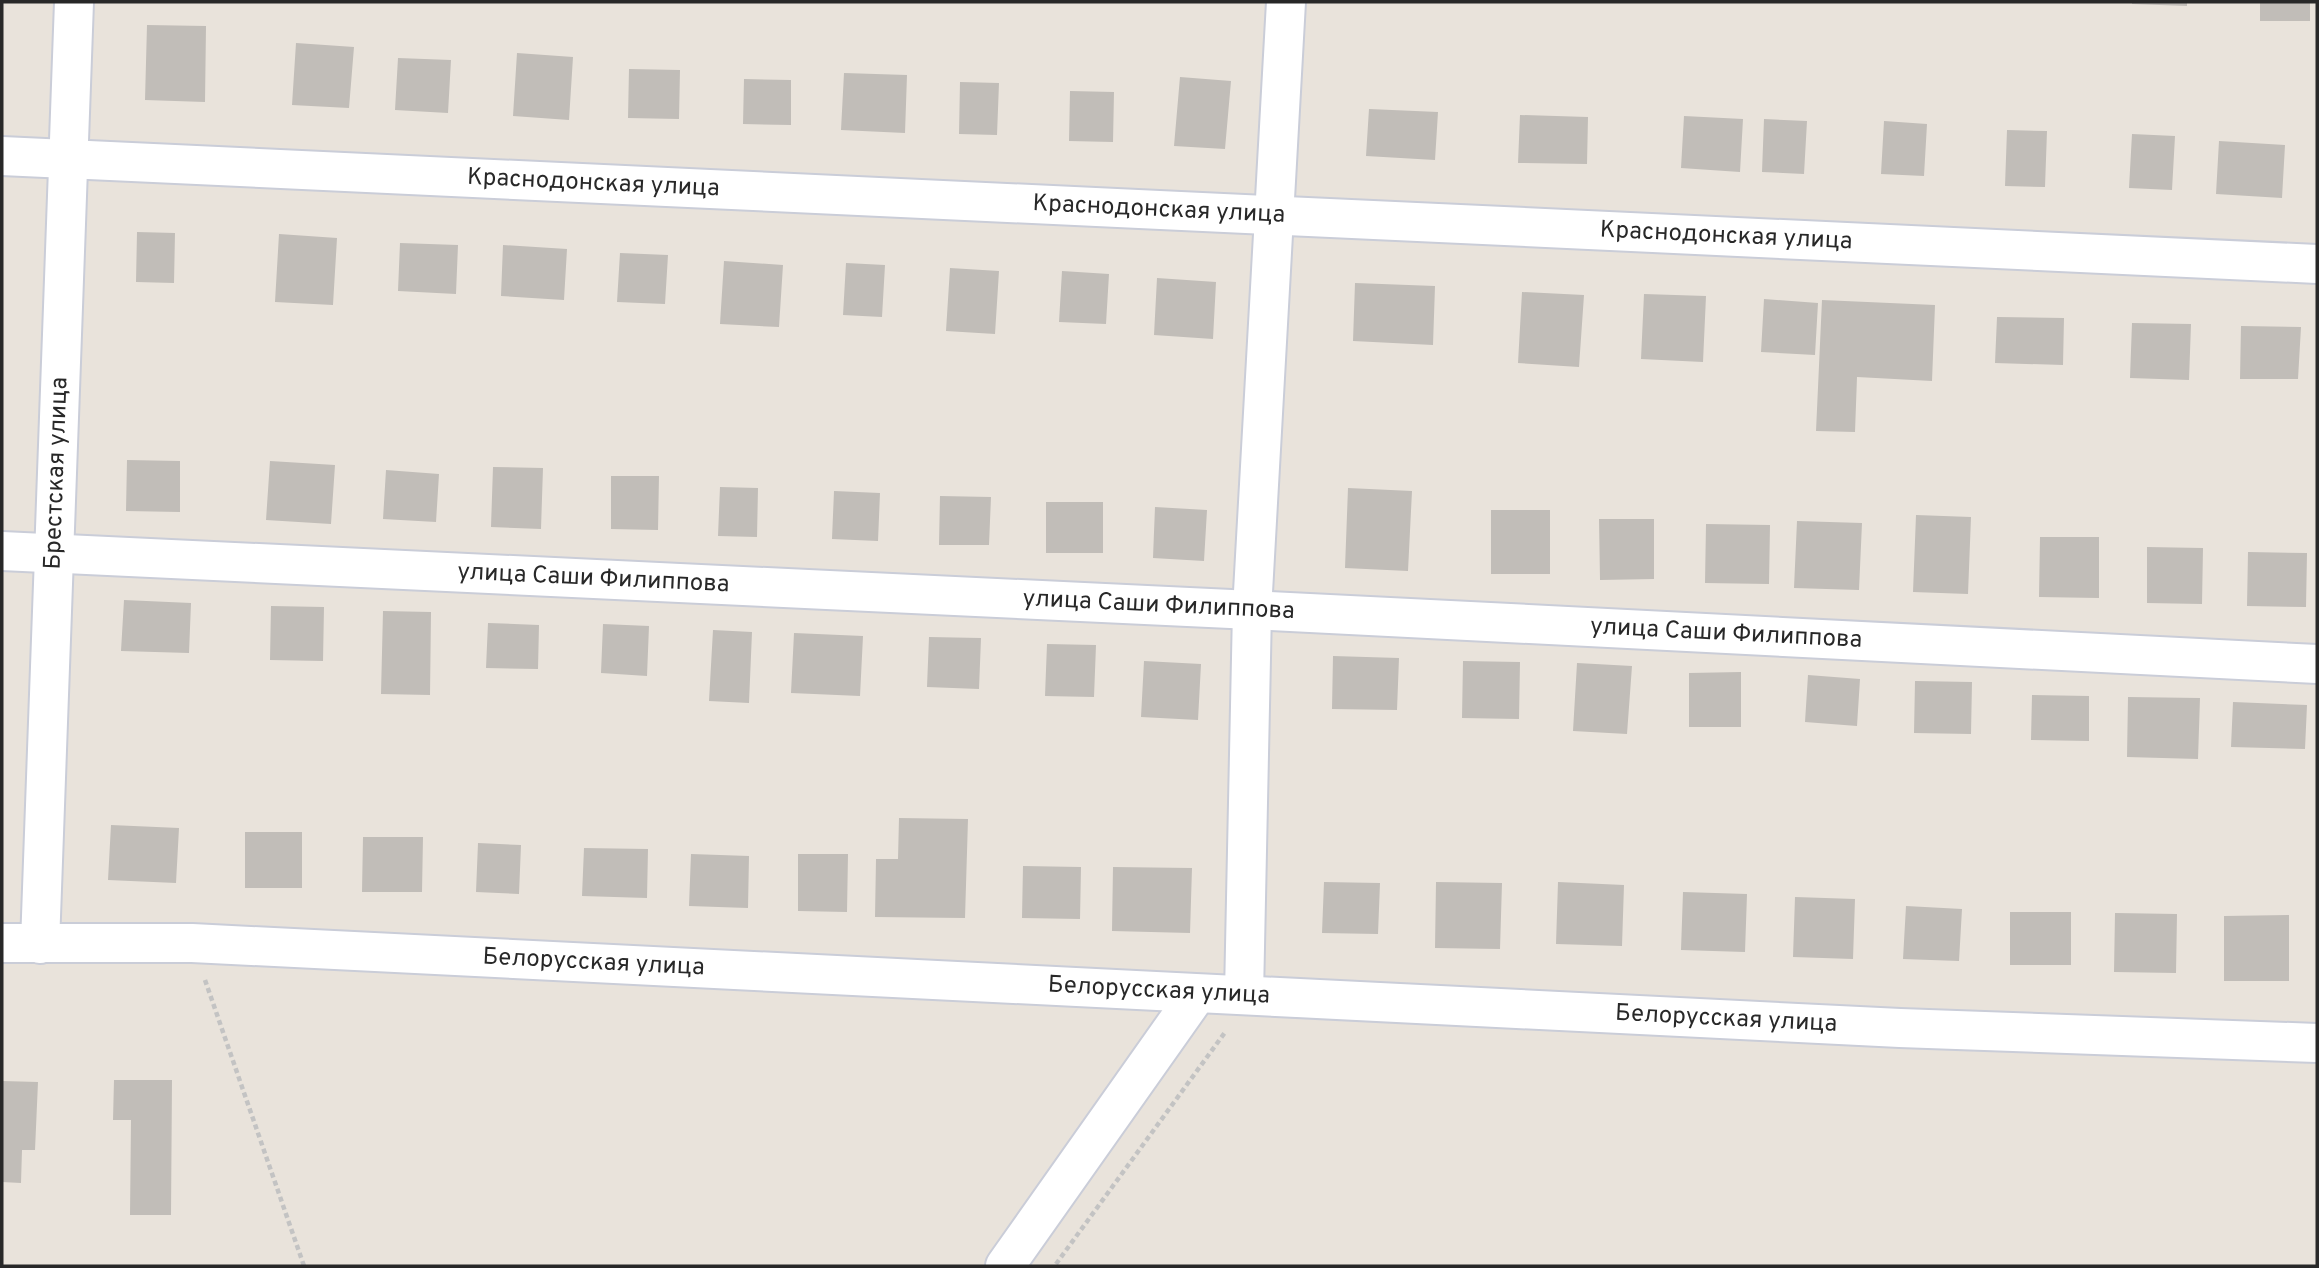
<svg xmlns="http://www.w3.org/2000/svg" width="2319" height="1268" viewBox="0 0 2319 1268" font-family="Overpass,sans-serif">
	<style>
		.building { fill: #c1bdb8 }
		.lines { fill: none; stroke-linecap: round; stroke-linejoin: round }
		.minor-casing { stroke: #cacdd8; stroke-width: 42 }
		.path { stroke: #c3c3c3; stroke-width: 4.5; stroke-dasharray: 5 3.5; stroke-linecap: butt }
		.minor { stroke: #fff; stroke-width: 38 }
		.labels { text-anchor: middle; dominant-baseline: central; stroke-width: 6; stroke-linejoin: round; paint-order: stroke }
		.street-label { font-size: 24px; fill: #282828; stroke: #fff }
	</style>
	<rect width="100%" height="100%" fill="#e9e3db"/>
	<path class="building" d="M 2132,2 L 2187,2 L 2187,6 L 2132,4 Z
		M 2260,2 L 2310,2 L 2310,21 L 2260,21 Z
		M 147,25 L 206,26 L 205,102 L 145,100 Z
		M 296,43 L 354,47 L 349,108 L 292,105 Z
		M 517,53 L 573,57 L 569,120 L 513,116 Z
		M 398,58 L 451,60 L 448,113 L 395,110 Z
		M 629,69 L 680,70 L 679,119 L 628,118 Z
		M 844,73 L 907,75 L 905,133 L 841,130 Z
		M 1180,77 L 1231,81 L 1225,149 L 1174,146 Z
		M 744,79 L 791,80 L 791,125 L 743,124 Z
		M 960,82 L 999,83 L 997,135 L 959,134 Z
		M 1070,91 L 1114,92 L 1113,142 L 1069,141 Z
		M 1369,109 L 1438,112 L 1435,160 L 1366,156 Z
		M 1520,115 L 1588,117 L 1587,164 L 1518,163 Z
		M 1684,116 L 1743,119 L 1740,172 L 1681,168 Z
		M 1764,119 L 1807,121 L 1804,174 L 1762,172 Z
		M 1884,121 L 1927,124 L 1924,176 L 1881,174 Z
		M 2007,130 L 2047,131 L 2045,187 L 2005,186 Z
		M 2132,134 L 2175,136 L 2172,190 L 2129,188 Z
		M 2219,141 L 2285,145 L 2282,198 L 2216,194 Z
		M 137,232 L 175,233 L 174,283 L 136,282 Z
		M 279,234 L 337,238 L 333,305 L 275,302 Z
		M 400,243 L 458,245 L 456,294 L 398,291 Z
		M 503,245 L 567,249 L 564,300 L 501,296 Z
		M 620,253 L 668,255 L 665,304 L 617,302 Z
		M 724,261 L 783,265 L 779,327 L 720,324 Z
		M 846,263 L 885,265 L 882,317 L 843,315 Z
		M 950,268 L 999,271 L 995,334 L 946,331 Z
		M 1062,271 L 1109,274 L 1106,324 L 1059,322 Z
		M 1157,278 L 1216,282 L 1213,339 L 1154,335 Z
		M 1355,283 L 1435,286 L 1433,345 L 1353,341 Z
		M 1522,292 L 1584,295 L 1579,367 L 1518,363 Z
		M 1644,294 L 1706,296 L 1703,362 L 1641,359 Z
		M 1764,299 L 1818,303 L 1815,355 L 1761,352 Z
		M 1822,300 L 1935,305 L 1932,381 L 1857,377 L 1855,432 L 1816,431 Z
		M 1997,317 L 2064,318 L 2063,365 L 1995,363 Z
		M 2132,323 L 2191,324 L 2189,380 L 2130,378 Z
		M 2241,326 L 2301,327 L 2298,379 L 2240,379 Z
		M 127,460 L 180,461 L 180,512 L 126,511 Z
		M 270,461 L 335,465 L 331,524 L 266,520 Z
		M 493,467 L 543,468 L 541,529 L 491,527 Z
		M 386,470 L 439,474 L 436,522 L 383,519 Z
		M 611,476 L 659,476 L 658,530 L 611,529 Z
		M 720,487 L 758,488 L 757,537 L 718,536 Z
		M 1348,488 L 1412,491 L 1408,571 L 1345,568 Z
		M 834,491 L 880,493 L 878,541 L 832,539 Z
		M 940,496 L 991,497 L 989,545 L 939,545 Z
		M 1046,502 L 1103,502 L 1103,553 L 1046,553 Z
		M 1155,507 L 1207,510 L 1204,561 L 1153,558 Z
		M 1491,510 L 1550,510 L 1550,574 L 1491,574 Z
		M 1916,515 L 1971,517 L 1968,594 L 1913,592 Z
		M 1599,519 L 1654,519 L 1654,579 L 1600,580 Z
		M 1797,521 L 1862,523 L 1859,590 L 1794,588 Z
		M 1706,524 L 1770,525 L 1769,584 L 1705,583 Z
		M 2040,537 L 2099,537 L 2099,598 L 2039,597 Z
		M 2147,547 L 2203,548 L 2202,604 L 2147,603 Z
		M 2248,552 L 2307,553 L 2306,607 L 2247,606 Z
		M 124,600 L 191,603 L 189,653 L 121,651 Z
		M 271,606 L 324,607 L 323,661 L 270,660 Z
		M 383,611 L 431,612 L 430,695 L 381,694 Z
		M 488,623 L 539,625 L 538,669 L 486,668 Z
		M 603,624 L 649,626 L 647,676 L 601,673 Z
		M 713,630 L 752,632 L 749,703 L 709,701 Z
		M 794,633 L 863,636 L 860,696 L 791,693 Z
		M 929,637 L 981,638 L 979,689 L 927,687 Z
		M 1047,644 L 1096,645 L 1094,697 L 1045,696 Z
		M 1333,656 L 1399,658 L 1397,710 L 1332,709 Z
		M 1144,661 L 1201,664 L 1198,720 L 1141,717 Z
		M 1463,661 L 1520,662 L 1519,719 L 1462,718 Z
		M 1577,663 L 1632,666 L 1627,734 L 1573,731 Z
		M 1741,672 L 1741,727 L 1689,727 L 1689,673 Z
		M 1808,675 L 1860,679 L 1857,726 L 1805,722 Z
		M 1915,681 L 1972,682 L 1971,734 L 1914,733 Z
		M 2032,695 L 2089,696 L 2089,741 L 2031,740 Z
		M 2128,697 L 2200,698 L 2198,759 L 2127,757 Z
		M 2233,702 L 2307,705 L 2305,749 L 2231,747 Z
		M 899,818 L 968,819 L 965,918 L 875,917 L 876,859 L 898,859 Z
		M 111,825 L 179,828 L 176,883 L 108,880 Z
		M 245,832 L 302,832 L 302,888 L 245,888 Z
		M 363,837 L 423,837 L 422,892 L 362,892 Z
		M 478,843 L 521,845 L 519,894 L 476,892 Z
		M 584,848 L 648,849 L 647,898 L 582,896 Z
		M 691,854 L 749,856 L 748,908 L 689,906 Z
		M 798,854 L 848,854 L 847,912 L 798,911 Z
		M 1023,866 L 1081,867 L 1080,919 L 1022,918 Z
		M 1113,867 L 1192,868 L 1190,933 L 1112,931 Z
		M 1324,882 L 1380,883 L 1378,934 L 1322,933 Z
		M 1436,882 L 1502,883 L 1500,949 L 1435,948 Z
		M 1558,882 L 1624,885 L 1622,946 L 1556,944 Z
		M 1683,892 L 1747,894 L 1745,952 L 1681,950 Z
		M 1795,897 L 1855,899 L 1853,959 L 1793,957 Z
		M 1906,906 L 1962,909 L 1959,961 L 1903,959 Z
		M 2010,912 L 2071,912 L 2071,965 L 2010,965 Z
		M 2115,913 L 2177,914 L 2176,973 L 2114,972 Z
		M 2289,915 L 2289,981 L 2224,981 L 2224,916 Z
		M 114,1080 L 172,1080 L 171,1215 L 130,1215 L 131,1120 L 113,1120 Z
		M 2,1081 L 38,1082 L 35,1150 L 22,1150 L 21,1183 L 2,1182 Z"/>
	<g class="lines">
		<g class="minor-casing">
			<g id="minor">
				<path id="s1" d="M 2,156 L 2317,264"/>
				<path id="s2" d="M 2,551 L 1252,610 L 2317,664"/>
				<path id="s3" d="M 2,943 L 192,943 L 1900,1028 L 2317,1043"/>
				<path id="s4" d="M 40,944 L 74,2"/>
				<path d="M 1244,995 L 1252,610 L 1286,2"/>
				<path d="M 1005,1266 L 1197,994"/>
			</g>
		</g>
		<path class="path" d="M 205,980 L 304,1266
			M 1056,1264 L 1226,1031"/>
		<use href="#minor" class="minor"/>
	</g>
	<g class="labels">
		<g class="street-label">
			<text stroke="none"><textPath href="#s1" startOffset="592">Краснодонская улица</textPath></text>
			<text stroke="none"><textPath href="#s1" startOffset="1158">Краснодонская улица</textPath></text>
			<text stroke="none"><textPath href="#s1" startOffset="1726">Краснодонская улица</textPath></text>
			<text stroke="none"><textPath href="#s4" startOffset="471">Брестская улица</textPath></text>
			<text stroke="none"><textPath href="#s2" startOffset="592">улица Саши Филиппова</textPath></text>
			<text stroke="none"><textPath href="#s2" startOffset="1158">улица Саши Филиппова</textPath></text>
			<text stroke="none"><textPath href="#s2" startOffset="1726">улица Саши Филиппова</textPath></text>
			<text stroke="none"><textPath href="#s3" startOffset="592">Белорусская улица</textPath></text>
			<text stroke="none"><textPath href="#s3" startOffset="1158">Белорусская улица</textPath></text>
			<text stroke="none"><textPath href="#s3" startOffset="1726">Белорусская улица</textPath></text>
		</g>
	</g>
	<rect width="2319" height="1268" fill="none" stroke="#282828" stroke-width="7"/>
</svg>
